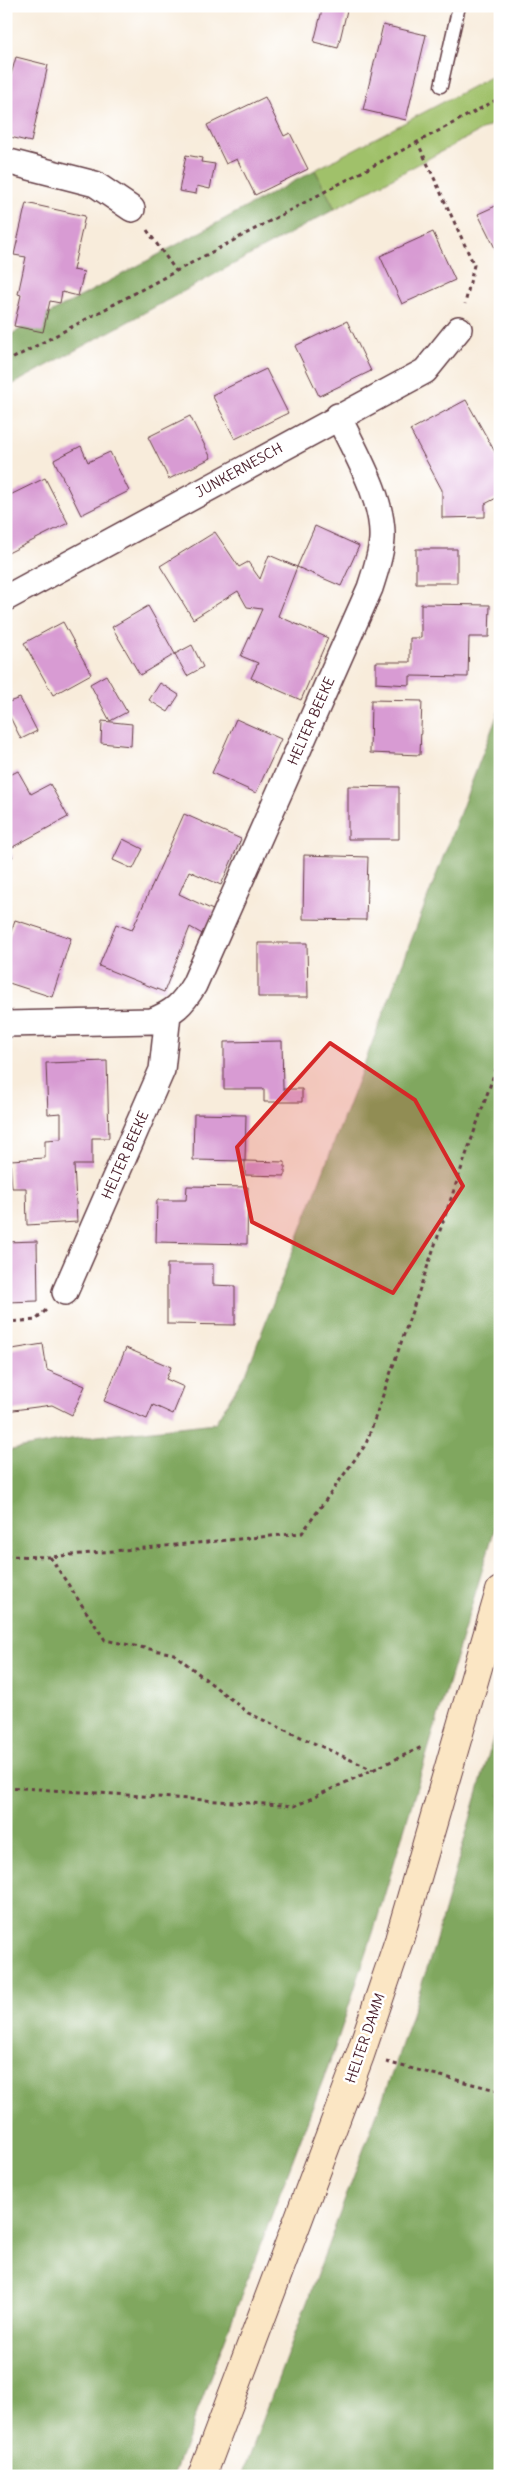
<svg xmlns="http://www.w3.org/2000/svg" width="506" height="2482" viewBox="0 0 506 2482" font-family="Delius,sans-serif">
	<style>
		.green { fill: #a0c16a; stroke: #75704a }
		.forest { fill: #80a75e; stroke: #656344 }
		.building { fill: #d89bd3 }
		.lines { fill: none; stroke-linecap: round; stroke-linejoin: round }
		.lane-casing { stroke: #643e45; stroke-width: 15 }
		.street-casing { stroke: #643e45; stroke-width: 28 }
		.secondary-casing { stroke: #643e45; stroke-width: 30 }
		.path { stroke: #643e45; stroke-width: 3; stroke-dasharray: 4 4; stroke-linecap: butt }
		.lane { stroke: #fff; stroke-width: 12 }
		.street { stroke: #fff; stroke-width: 25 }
		.secondary { stroke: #fbe6c4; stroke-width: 28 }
		.marked { fill: #d62828; fill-opacity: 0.2; stroke: #d62828; stroke-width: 4; stroke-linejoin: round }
		.labels { text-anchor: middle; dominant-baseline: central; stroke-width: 5; stroke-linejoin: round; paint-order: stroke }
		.street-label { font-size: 14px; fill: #4a1f2b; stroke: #fff }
	</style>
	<rect width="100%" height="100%" fill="#fff"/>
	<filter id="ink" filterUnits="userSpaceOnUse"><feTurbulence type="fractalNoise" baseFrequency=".02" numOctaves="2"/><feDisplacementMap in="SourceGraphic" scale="10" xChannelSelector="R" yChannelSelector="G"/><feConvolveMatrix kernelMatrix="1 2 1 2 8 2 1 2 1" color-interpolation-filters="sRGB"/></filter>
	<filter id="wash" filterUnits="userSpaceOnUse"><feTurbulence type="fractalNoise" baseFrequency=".0096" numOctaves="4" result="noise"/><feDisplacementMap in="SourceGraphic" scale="20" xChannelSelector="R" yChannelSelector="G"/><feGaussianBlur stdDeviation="1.12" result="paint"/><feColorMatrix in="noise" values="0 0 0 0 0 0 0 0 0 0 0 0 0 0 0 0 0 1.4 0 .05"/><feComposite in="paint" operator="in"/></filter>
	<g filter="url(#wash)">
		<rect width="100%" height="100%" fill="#f8ecdb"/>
		<path class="green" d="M 500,72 L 500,120 L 335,209 L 315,170 Z"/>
		<path class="forest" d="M 315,170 L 335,209 L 6,388 L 6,337 Z
			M 500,708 L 500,1511 L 373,1933 L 335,2048 L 173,2476 L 6,2476 L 6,1451 L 71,1439 L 215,1423 L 247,1371 Z
			M 500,1714 L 500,2476 L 242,2476 L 395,2065 L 433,1950 Z"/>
		<g id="blocks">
			<path class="building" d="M 323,6 L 348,6 L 338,48 L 314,42 Z
				M 383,25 L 426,35 L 406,120 L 363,110 Z
				M 16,57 L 48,65 L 31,142 L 6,136 L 6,92 Z
				M 265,97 L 284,136 L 290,133 L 308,169 L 255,195 L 237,159 L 226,164 L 207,125 Z
				M 186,155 L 202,158 L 201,162 L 215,164 L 210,189 L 197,186 L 196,194 L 179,191 Z
				M 26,203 L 85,216 L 73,270 L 84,272 L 78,296 L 62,292 L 60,303 L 50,301 L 43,332 L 14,326 L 21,295 L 18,294 L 26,257 L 14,255 Z
				M 500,204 L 500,258 L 478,214 Z
				M 433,232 L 455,280 L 402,304 L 380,256 Z
				M 347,321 L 371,371 L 319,396 L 295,346 Z
				M 266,369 L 288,413 L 235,439 L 212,395 Z
				M 466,400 L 500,461 L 500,496 L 485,504 L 485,517 L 442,518 L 442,490 L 410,430 Z
				M 190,416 L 211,458 L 169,479 L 148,437 Z
				M 81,446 L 88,462 L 110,452 L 129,491 L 81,515 L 54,460 Z
				M 45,478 L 68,523 L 6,554 L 6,497 Z
				M 315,526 L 359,546 L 341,586 L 297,567 Z
				M 215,532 L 239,567 L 248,562 L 260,579 L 269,555 L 297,567 L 278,616 L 328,638 L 301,700 L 251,678 L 258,663 L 241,656 L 262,609 L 247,607 L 238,591 L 193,619 L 160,566 Z
				M 416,549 L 457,549 L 457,583 L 416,583 Z
				M 421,604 L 490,605 L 489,637 L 469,637 L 468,677 L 410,676 L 410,685 L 376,683 L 376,662 L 410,662 L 410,638 L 421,638 Z
				M 148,606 L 175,654 L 140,675 L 112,627 Z
				M 63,622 L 91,674 L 53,695 L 24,643 Z
				M 192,645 L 203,667 L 187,676 L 175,654 Z
				M 106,675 L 127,712 L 110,721 L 90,684 Z
				M 160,683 L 179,695 L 168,712 L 149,700 Z
				M 20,698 L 37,731 L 21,739 L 9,715 L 6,716 L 6,703 Z
				M 371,700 L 422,701 L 420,755 L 370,753 Z
				M 236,719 L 281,739 L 256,793 L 212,773 Z
				M 102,721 L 132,724 L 131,746 L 101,743 Z
				M 18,771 L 31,794 L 50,784 L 68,817 L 9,849 L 13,857 L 6,860 L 6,777 Z
				M 348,786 L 399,787 L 399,839 L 348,839 Z
				M 184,814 L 241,839 L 221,885 L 189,871 L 179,894 L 215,911 L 204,935 L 190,927 L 164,992 L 99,966 L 116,924 L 132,930 Z
				M 123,839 L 143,849 L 133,869 L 113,860 Z
				M 304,855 L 368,857 L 366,920 L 303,919 Z
				M 15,920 L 71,938 L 52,997 L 6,982 L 6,946 Z
				M 258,943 L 307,943 L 308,997 L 258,997 Z
				M 282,1041 L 283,1089 L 302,1089 L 302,1102 L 264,1102 L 264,1089 L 224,1089 L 224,1042 Z
				M 107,1061 L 109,1138 L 92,1138 L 92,1165 L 74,1165 L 77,1222 L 27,1225 L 26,1188 L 12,1188 L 10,1160 L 45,1158 L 45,1140 L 61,1139 L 61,1113 L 48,1114 L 46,1063 Z
				M 194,1114 L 246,1115 L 245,1161 L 193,1160 Z
				M 245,1161 L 285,1162 L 285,1176 L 245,1175 Z
				M 187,1186 L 248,1187 L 247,1244 L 156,1242 L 157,1200 L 186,1200 Z
				M 37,1241 L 38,1301 L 6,1302 L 6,1242 Z
				M 167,1264 L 213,1264 L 213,1285 L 235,1286 L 235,1325 L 167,1324 Z
				M 43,1344 L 47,1370 L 85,1386 L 72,1415 L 52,1405 L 6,1411 L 6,1350 Z
				M 126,1348 L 171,1367 L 166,1379 L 184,1387 L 173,1414 L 153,1405 L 147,1419 L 104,1401 Z"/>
		</g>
	</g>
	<g filter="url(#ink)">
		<use href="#blocks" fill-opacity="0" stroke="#643e45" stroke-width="1"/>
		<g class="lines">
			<g class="lane-casing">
				<path id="lane" d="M 441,86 L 459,6"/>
			</g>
			<g class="street-casing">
				<path id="street" d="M 6,161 L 95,184 L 132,209
					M 6,598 L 425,371 L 459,329
					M 6,1024 L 152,1021 C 174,1012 182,1005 194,985 L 370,588 C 375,572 381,556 382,539 C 384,499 355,452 338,416
					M 65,1292 L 162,1070 L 168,1014"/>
			</g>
			<g class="secondary-casing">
				<path id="secondary" d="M 202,2476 L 360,2055 L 399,1940 L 500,1591"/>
			</g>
			<path class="path" d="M 417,141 L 474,265 L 465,304
				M 147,230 L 176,271
				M 6,362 L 500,98
				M 6,1322 L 36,1320 L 46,1310
				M 6,1556 L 50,1557 L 302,1533 L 366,1444 L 500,1057
				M 50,1557 L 105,1640 L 174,1654 L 248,1713 L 373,1770
				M 6,1787 L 295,1806 L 424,1746
				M 386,2062 L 500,2091"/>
			<use href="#lane" class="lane"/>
			<use href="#street" class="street"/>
			<use href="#secondary" class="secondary"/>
		</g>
	</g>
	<path class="marked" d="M 330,1043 L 415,1100 L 463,1186 L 393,1293 L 252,1222 L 237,1147 Z"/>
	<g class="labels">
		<g class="street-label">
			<text transform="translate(239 470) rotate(-29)">JUNKERNESCH</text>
			<text transform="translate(311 721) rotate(-66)">HELTER BEEKE</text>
			<text transform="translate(125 1155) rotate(-66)">HELTER BEEKE</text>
			<text transform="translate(365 2038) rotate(-71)">HELTER DAMM</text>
		</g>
	</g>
	<rect width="506" height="2482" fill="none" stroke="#fff" stroke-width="25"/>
</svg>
